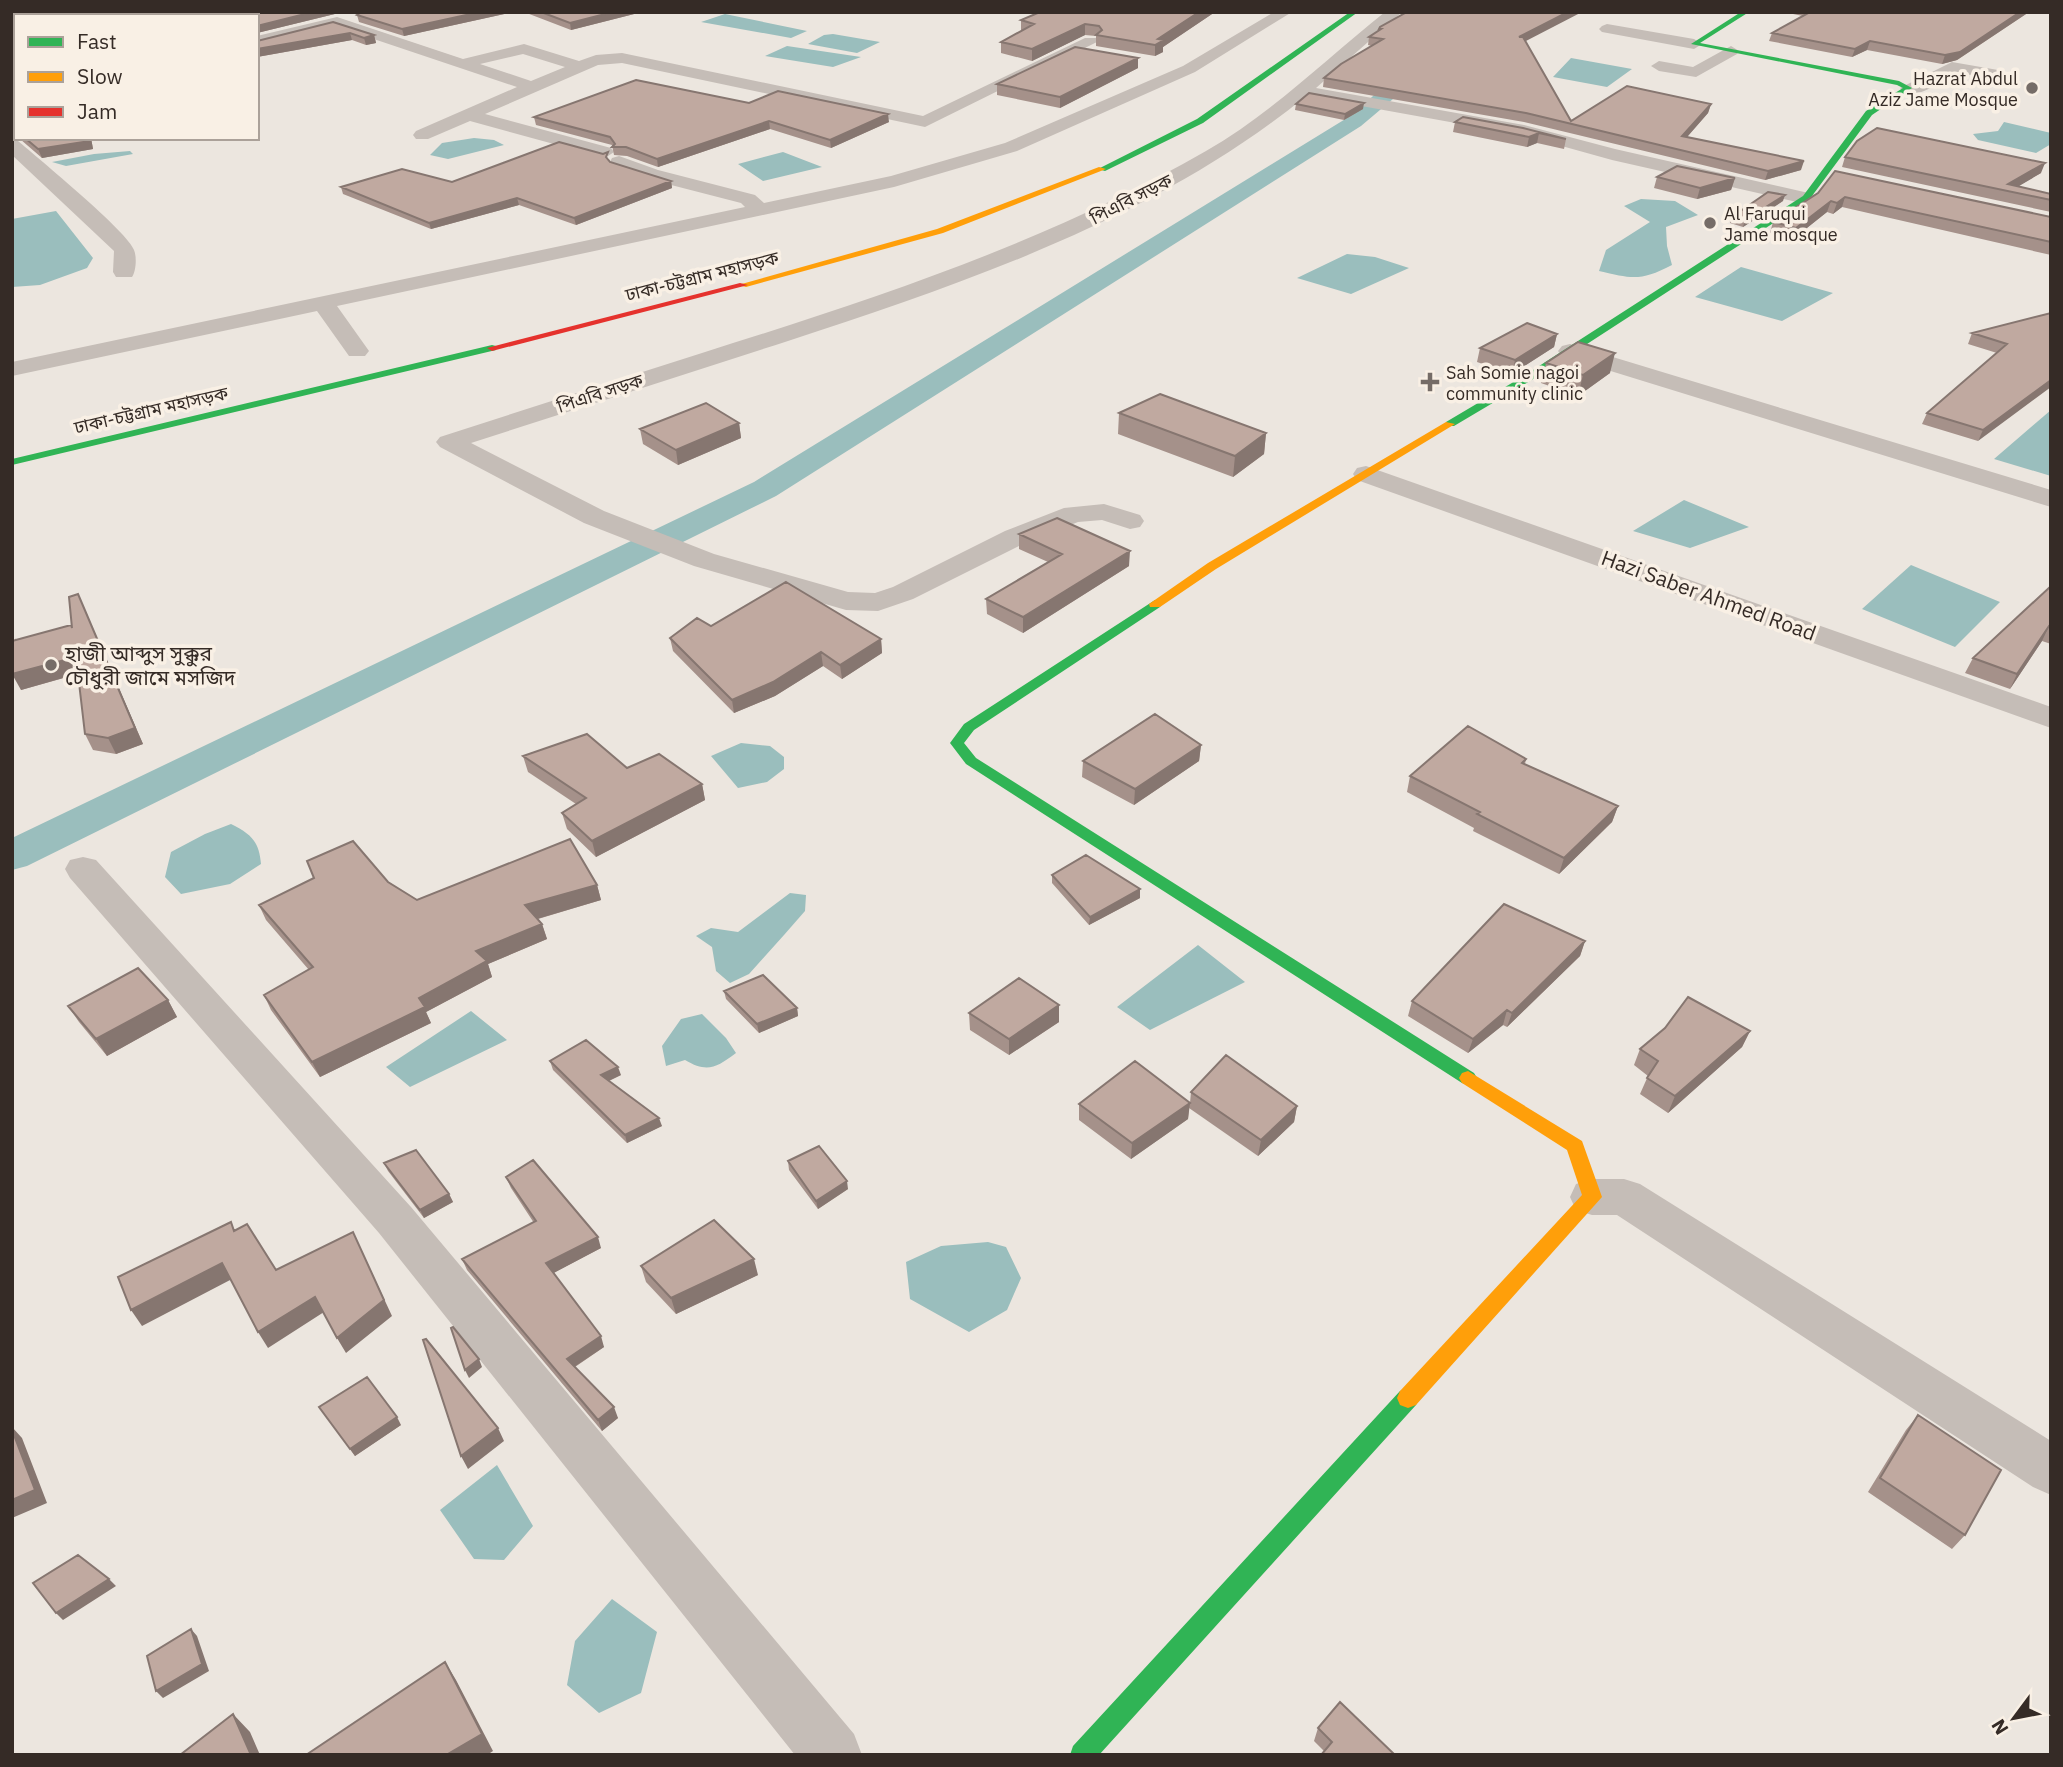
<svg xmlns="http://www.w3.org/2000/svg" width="2063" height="1767" viewBox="0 0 2063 1767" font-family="'IBM Plex Sans','Noto Sans Bengali',sans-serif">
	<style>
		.water { fill: #9abebd }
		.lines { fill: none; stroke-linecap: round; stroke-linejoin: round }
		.canal { fill: #9abebd; fill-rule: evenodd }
		.street { fill: #c5bdb7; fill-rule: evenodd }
		.fast { fill: #30b455; fill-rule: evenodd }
		.slow { fill: #ff9f0a; fill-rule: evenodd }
		.jam { fill: #e5322d; fill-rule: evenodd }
		.wall { fill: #a5918a }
		.shaded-wall { fill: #867670 }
		.building { fill: #c0a9a0; stroke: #867670; stroke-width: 2 }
		.poi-dot { fill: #756c67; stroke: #f9f0e5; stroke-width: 2.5 }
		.labels { text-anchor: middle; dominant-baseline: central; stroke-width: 7; stroke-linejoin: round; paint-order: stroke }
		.far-poi-label { font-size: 18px; fill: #352b26; stroke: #f9f0e5; text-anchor: start }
		.far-street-label { font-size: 18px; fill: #352b26; stroke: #f9f0e5 }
		.street-label { font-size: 21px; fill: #352b26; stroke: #f9f0e5 }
		.poi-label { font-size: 21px; fill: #352b26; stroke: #f9f0e5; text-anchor: start }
	</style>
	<rect width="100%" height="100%" fill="#ece6df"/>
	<path class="water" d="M 725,14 L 807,31 L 791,38 L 701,22 Z
		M 833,34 L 880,42 L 857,53 L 808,44 L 824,35 Z
		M 787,46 L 861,57 L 833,67 L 765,56 Z
		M 1571,58 L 1632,69 L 1607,87 L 1553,77 Z
		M 2004,122 L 2051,133 L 2051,144 L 2036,153 L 1978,140 L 1973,134 L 1998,131 Z
		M 474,138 L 494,140 L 504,145 L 448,159 L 430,155 L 442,143 Z
		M 130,151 L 133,154 L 66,166 L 52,162 L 94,154 Z
		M 783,152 L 822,167 L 763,181 L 738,164 Z
		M 1641,199 L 1675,201 L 1698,215 L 1666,227 L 1667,246 L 1672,265 C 1641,281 1633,279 1599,271 L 1606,250 L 1650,222 L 1624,206 Z
		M 56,211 L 93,258 L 87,268 L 40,285 L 12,287 L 12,219 Z
		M 1347,254 L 1375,257 L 1409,268 L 1351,294 L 1297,278 Z
		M 1741,267 L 1833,293 L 1782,321 L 1695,297 Z
		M 2051,410 L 2051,476 L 1994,459 Z
		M 1684,500 L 1749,527 L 1690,548 L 1633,531 Z
		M 1911,565 L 2000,602 L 1955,647 L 1862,609 Z
		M 741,743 L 770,746 L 784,757 L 784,769 L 767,782 L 738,788 L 711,756 Z
		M 231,824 C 251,834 259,841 261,864 L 230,884 L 181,894 L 165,877 L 171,852 L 205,834 Z
		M 790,893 L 806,895 L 805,911 L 784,935 L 749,974 L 730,983 L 716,971 L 712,947 L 696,936 L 711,928 L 738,932 Z
		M 1198,945 L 1245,982 L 1150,1030 L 1117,1007 Z
		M 471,1011 L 507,1040 L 410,1087 L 386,1067 Z
		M 702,1014 L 726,1038 L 736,1053 C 716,1068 707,1073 685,1060 L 666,1066 L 662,1046 L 681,1019 Z
		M 988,1242 L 1006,1247 L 1021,1278 L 1007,1310 L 969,1332 L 910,1299 L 906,1262 L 941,1246 Z
		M 497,1465 L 533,1526 L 504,1560 L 474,1559 L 440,1510 Z
		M 612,1599 L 657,1632 L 641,1693 L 599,1713 L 567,1685 L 575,1641 Z"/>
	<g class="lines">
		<path class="canal" d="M 1483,12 L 1505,12 L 1457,45 L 1361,126 L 776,496 L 27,866 L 12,870 L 12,838 L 754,482 L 1347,118 L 1443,37 Z"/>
		<path class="street" d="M 1274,12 L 1292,12 L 1195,72 L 1017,151 L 894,187 L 337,306 L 369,351 L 365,356 L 349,356 L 317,311 L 12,376 L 12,362 L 745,207 L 741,203 L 644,178 L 612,166 L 610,162 L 612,158 L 619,156 L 658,170 L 755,195 L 764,203 L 891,176 L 1005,143 L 1183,66 Z
			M 1385,12 L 1402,12 L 1316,88 L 1524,125 L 1615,149 L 1813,194 L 1816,198 L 1806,204 L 1612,160 L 1522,135 L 1306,96 C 1158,217 968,282 788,341 C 682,375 577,409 471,443 L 604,511 L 714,554 L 848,592 L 875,593 L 893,587 L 1005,531 L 1064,508 L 1104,504 L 1140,515 L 1144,521 L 1140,527 L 1130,529 L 1102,520 L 1078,522 L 1025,543 L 913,599 L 878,611 L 846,610 L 694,566 L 584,523 L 440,447 L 436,442 L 440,437 C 527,409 614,381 702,353 C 874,299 1048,242 1206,151 C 1272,113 1326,59 1385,12 Z
			M 337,17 L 463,59 L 524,44 L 579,61 L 596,55 L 622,53 L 923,116 L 1085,38 L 1097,38 L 1099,41 L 925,127 L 622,63 L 598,65 L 485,114 L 611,148 L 614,152 L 605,158 L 470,121 L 428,139 L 416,139 L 413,135 L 416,131 L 517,87 L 335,26 L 257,46 L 257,36 ZM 523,54 L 565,67 L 531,81 L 480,64 Z
			M 1607,24 L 1694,39 L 1702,44 L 1694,49 L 1602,32 L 1599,29 L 1602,26 Z
			M 1731,46 L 1739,51 L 1737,54 L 1696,77 L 1659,71 L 1651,66 L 1659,61 L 1693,67 Z
			M 1952,62 L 1998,70 L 2006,75 L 1998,80 L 1955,72 C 1940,82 1916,103 1900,88 Z
			M 12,140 L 18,141 C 38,158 129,233 134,250 C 137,257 136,271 132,277 L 116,277 L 113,272 L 114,251 L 12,155 Z
			M 1570,344 L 2051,490 L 2051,507 L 1562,356 L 1558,351 L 1562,346 Z
			M 1366,466 L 2051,707 L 2051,728 L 1357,480 L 1353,474 L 1357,468 Z
			M 83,857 L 96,860 L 411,1207 L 854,1734 L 862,1755 L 795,1755 L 379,1233 L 70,878 L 65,869 L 70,860 Z
			M 1592,1179 L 1624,1179 L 1640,1184 L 2051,1441 L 2051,1495 L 2033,1487 L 1617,1215 L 1592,1215 L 1576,1210 L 1570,1197 L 1576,1184 Z"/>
		<path class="fast" d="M 1350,12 L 1358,12 L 1203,123 L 1105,171 L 1098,169 L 1197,119 Z
			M 1741,12 L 1749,12 L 1700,43 L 1899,81 L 1912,88 L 1872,115 L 1809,200 L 1530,381 L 1454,426 L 1446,426 L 1446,422 L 1522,377 L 1803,196 L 1866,111 L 1903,88 L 1897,85 L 1691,44 Z
			M 492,345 L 496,346 L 496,350 L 12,465 L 12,459 Z
			M 1155,600 L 1161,604 L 1160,607 L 974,730 L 964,743 L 976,758 L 1474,1073 L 1477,1078 L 1474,1083 L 1468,1085 L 1462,1083 L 966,764 L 950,743 L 964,724 Z
			M 1408,1388 L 1416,1391 L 1419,1398 L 1416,1405 L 1099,1755 L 1070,1755 L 1073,1746 L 1400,1391 Z"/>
		<path class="slow" d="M 1099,167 L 1106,169 L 943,233 L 746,287 L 738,285 L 937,229 Z
			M 1446,422 L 1455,424 L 1216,569 L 1160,607 L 1150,607 L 1149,604 L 1208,563 Z
			M 1468,1071 L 1582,1141 L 1602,1197 L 1416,1405 L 1408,1408 L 1400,1405 L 1397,1398 L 1400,1391 L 1582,1195 L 1567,1150 L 1462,1083 L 1459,1078 L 1462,1073 Z"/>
		<path class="jam" d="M 740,283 L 748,285 L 492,351 L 487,348 Z"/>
	</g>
	<path class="wall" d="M 12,12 L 343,12 L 257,33 L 257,16 L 16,16 L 16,138 L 12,137 L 12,101 L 15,101 L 15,95 L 12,95 L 12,40 L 15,40 L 15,33 L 12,33 Z
		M 513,12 L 404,36 L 359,22 L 357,15 Z
		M 524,12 L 642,12 L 571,30 Z
		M 1040,12 L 1215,12 L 1163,47 L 1163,52 L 1155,56 L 1096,46 L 1096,36 L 1085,35 L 1032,61 L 1001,53 L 1001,42 L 1021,31 L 1021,20 Z
		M 1783,12 L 2029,12 L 1957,60 L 1942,64 L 1867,50 L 1852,57 L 1769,41 L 1772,33 L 1803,16 Z
		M 333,22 L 374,35 L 376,43 L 366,45 L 352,40 L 257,57 L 257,41 Z
		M 1379,29 L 1525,41 L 1571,121 L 1711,104 L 1708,113 L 1687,137 L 1801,170 L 1765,180 L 1524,122 L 1323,87 L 1324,78 L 1372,46 L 1368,45 L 1369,37 L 1378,31 Z
		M 1138,58 L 1138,68 L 1060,108 L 997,95 L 997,84 Z
		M 749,103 L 889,122 L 831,148 L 770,129 L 658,167 L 627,156 L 614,155 L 612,145 L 536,125 L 534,117 Z
		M 1296,104 L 1363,109 L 1344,120 L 1295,110 Z
		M 1455,122 L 1523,128 L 1566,139 L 1564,149 L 1537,143 L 1527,147 L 1453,132 Z
		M 16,138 L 91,138 L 93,149 L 42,158 L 20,139 Z
		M 1845,157 L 2041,173 L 2018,186 L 2051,194 L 2051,212 L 1842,167 Z
		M 609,159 L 610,162 L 671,181 L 672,188 L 576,225 L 519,205 L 431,229 L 343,194 L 341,187 L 452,182 Z
		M 1657,177 L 1735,178 L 1731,190 L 1697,199 L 1654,188 Z
		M 1818,193 L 2051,217 L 2051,255 L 1842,207 L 1833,214 L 1827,212 L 1793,239 L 1770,233 L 1773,222 Z
		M 1783,201 L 1743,227 L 1730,223 L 1732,217 Z
		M 2051,313 L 1978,441 L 1922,424 L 1927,413 L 1997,353 L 1968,344 L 1972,333 Z
		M 1557,334 L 1554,347 L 1512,374 L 1477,362 L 1480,348 Z
		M 1546,363 L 1610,373 L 1578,396 L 1541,383 Z
		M 1119,413 L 1266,433 L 1264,454 L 1233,477 L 1118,434 Z
		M 739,423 L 741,438 L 678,465 L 643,444 L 640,429 Z
		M 1019,534 L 1129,566 L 1023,633 L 987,614 L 986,599 L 1048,562 L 1019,549 Z
		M 2051,586 L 2051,644 L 2042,641 L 2010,689 L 1965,673 L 1973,658 Z
		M 85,610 L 143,744 L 116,754 L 93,750 L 85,734 L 78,674 L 21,690 L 15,638 L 16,640 L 71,625 Z
		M 711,626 L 881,639 L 882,653 L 842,679 L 823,666 L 775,696 L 734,713 L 673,651 L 670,638 Z
		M 1201,745 L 1199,761 L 1134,805 L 1082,777 L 1083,761 Z
		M 523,756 L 627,768 L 702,784 L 705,800 L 596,857 L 567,829 L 562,813 L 576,804 L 528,772 Z
		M 1526,759 L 1525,764 L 1618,806 L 1612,822 L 1559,874 L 1473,831 L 1474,828 L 1407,792 L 1410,776 Z
		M 1052,875 L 1140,889 L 1140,898 L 1089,925 L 1052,883 Z
		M 388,882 L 417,900 L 597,885 L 601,900 L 538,919 L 542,924 L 547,939 L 488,964 L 492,977 L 426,1012 L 431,1023 L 320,1077 L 271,1010 L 264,995 L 309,970 L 266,920 L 259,905 Z
		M 1585,941 L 1580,956 L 1507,1027 L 1503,1025 L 1468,1053 L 1408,1016 L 1412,1001 Z
		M 724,991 L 797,1008 L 798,1016 L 759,1033 L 726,999 Z
		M 168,1000 L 177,1017 L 107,1056 L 79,1022 L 68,1006 Z
		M 1059,1005 L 1059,1022 L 1009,1055 L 970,1030 L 969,1013 Z
		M 1750,1031 L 1742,1047 L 1668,1113 L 1640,1094 L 1648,1076 L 1634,1065 L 1640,1049 Z
		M 550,1061 L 621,1075 L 609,1081 L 662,1126 L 627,1143 L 553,1070 Z
		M 1191,1092 L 1297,1106 L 1294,1122 L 1258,1156 L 1189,1108 L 1188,1119 L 1131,1159 L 1079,1120 L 1079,1104 L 1190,1103 Z
		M 788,1161 L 848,1189 L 818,1209 L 789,1170 Z
		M 384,1163 L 449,1194 L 453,1202 L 424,1218 L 388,1171 Z
		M 506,1177 L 601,1248 L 553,1273 L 604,1347 L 575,1367 L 618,1418 L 602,1431 L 467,1270 L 462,1259 L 534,1223 L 511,1188 Z
		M 641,1266 L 758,1275 L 676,1314 L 646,1282 Z
		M 319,1407 L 401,1425 L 355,1456 Z
		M 1918,1415 L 1965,1535 L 1952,1549 L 1868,1492 L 1906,1430 Z
		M 1318,1728 L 1395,1755 L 1324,1751 L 1314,1741 Z"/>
	<path class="shaded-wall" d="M 313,12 L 343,12 L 257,33 L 257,26 Z
		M 480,12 L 513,12 L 404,36 L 402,29 Z
		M 613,12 L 642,12 L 571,30 L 570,23 Z
		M 1199,12 L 1215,12 L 1163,47 L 1163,52 L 1155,56 L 1155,45 L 1158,39 Z
		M 1568,12 L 1582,12 L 1518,45 L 1519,37 Z
		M 2020,12 L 2029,12 L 1957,60 L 1942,64 L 1945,55 Z
		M 1085,24 L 1085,35 L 1032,61 L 1032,49 Z
		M 350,33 L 352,40 L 257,57 L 257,49 Z
		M 374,35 L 376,43 L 366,45 L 364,38 Z
		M 1870,41 L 1867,50 L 1852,57 L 1855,49 Z
		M 1138,58 L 1138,68 L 1060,108 L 1060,97 Z
		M 1364,103 L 1363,109 L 1344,120 L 1345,114 Z
		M 1711,104 L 1708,113 L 1680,145 L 1682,136 Z
		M 888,114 L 889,122 L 831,148 L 830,140 Z
		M 769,121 L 770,129 L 658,167 L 657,159 Z
		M 1539,133 L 1537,143 L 1527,147 L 1529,137 Z
		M 90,138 L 91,138 L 93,149 L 42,158 L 38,149 Z
		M 1804,161 L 1801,170 L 1765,180 L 1768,171 Z
		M 2045,163 L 2041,173 L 2009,192 L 2008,184 Z
		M 1735,178 L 1731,190 L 1697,199 L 1700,188 Z
		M 671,181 L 672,188 L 576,225 L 574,218 Z
		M 1785,195 L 1783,201 L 1743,227 L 1745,220 Z
		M 1845,197 L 1842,207 L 1833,214 L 1837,203 Z
		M 517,198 L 519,205 L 431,229 L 429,223 Z
		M 1831,201 L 1827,212 L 1793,239 L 1796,228 Z
		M 1557,334 L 1554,347 L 1512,374 L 1515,360 Z
		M 1615,353 L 1610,373 L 1578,396 L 1583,375 Z
		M 2051,380 L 2051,387 L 1978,441 L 1983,430 Z
		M 739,423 L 741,438 L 678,465 L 676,450 Z
		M 1266,433 L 1264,454 L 1233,477 L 1235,456 Z
		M 1130,551 L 1129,566 L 1023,633 L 1023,617 Z
		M 78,594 L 143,744 L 116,754 L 108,738 Z
		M 2049,626 L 2042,641 L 2010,689 L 2017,674 Z
		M 881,639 L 882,653 L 842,679 L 840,665 Z
		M 821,652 L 823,666 L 775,696 L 734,713 L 732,700 Z
		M 76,657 L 84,672 L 21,690 L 12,674 Z
		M 1201,745 L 1199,761 L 1134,805 L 1135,789 Z
		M 702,784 L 705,800 L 596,857 L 592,841 Z
		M 1618,806 L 1612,822 L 1559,874 L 1564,858 Z
		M 597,885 L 601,900 L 530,921 L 525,905 Z
		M 1140,889 L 1140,898 L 1089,925 L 1090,917 Z
		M 542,924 L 547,939 L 488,964 L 492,977 L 426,1012 L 431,1023 L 320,1077 L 312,1062 L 419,998 L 476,951 Z
		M 1585,941 L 1580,956 L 1507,1027 L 1512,1013 Z
		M 168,1000 L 177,1017 L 107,1056 L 96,1039 Z
		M 1059,1005 L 1059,1022 L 1009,1055 L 1009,1039 Z
		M 797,1008 L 798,1016 L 759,1033 L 757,1024 Z
		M 1507,1010 L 1503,1025 L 1468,1053 L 1473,1039 Z
		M 1750,1031 L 1742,1047 L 1668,1113 L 1675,1096 Z
		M 618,1067 L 621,1075 L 604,1083 L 601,1075 Z
		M 1190,1103 L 1188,1119 L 1131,1159 L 1132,1143 Z
		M 1297,1106 L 1294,1122 L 1258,1156 L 1261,1140 Z
		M 659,1118 L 662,1126 L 627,1143 L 625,1135 Z
		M 847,1181 L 848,1189 L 818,1209 L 816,1201 Z
		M 449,1194 L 453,1202 L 424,1218 L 420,1210 Z
		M 353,1232 L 392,1316 L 346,1353 L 337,1338 Z
		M 598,1237 L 601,1248 L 550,1275 L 546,1263 Z
		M 754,1259 L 758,1275 L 676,1314 L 671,1298 Z
		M 222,1263 L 232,1279 L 142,1326 L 131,1310 Z
		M 315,1297 L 324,1312 L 268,1348 L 258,1332 Z
		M 601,1336 L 604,1347 L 571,1369 L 567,1359 Z
		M 479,1359 L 482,1367 L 469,1378 L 465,1370 Z
		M 614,1407 L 618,1418 L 602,1431 L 598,1420 Z
		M 397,1417 L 401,1425 L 355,1456 L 350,1449 Z
		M 12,1427 L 22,1438 L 47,1503 L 12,1518 Z
		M 498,1428 L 504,1441 L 468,1469 L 461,1456 Z
		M 109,1579 L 116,1586 L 63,1620 L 56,1613 Z
		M 191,1629 L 197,1636 L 209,1671 L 163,1698 L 156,1691 Z
		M 445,1662 L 456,1680 L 493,1751 L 487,1755 L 446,1755 Z
		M 233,1714 L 250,1732 L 260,1755 L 251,1755 Z"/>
	<path class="building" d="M 12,12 L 313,12 L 257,26 L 257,16 L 16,16 L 16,131 L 12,130 L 12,101 L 15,101 L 15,88 L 12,88 L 12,40 L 15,40 L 15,26 L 12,26 Z
		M 362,12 L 480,12 L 402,29 L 357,15 Z
		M 541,12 L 613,12 L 570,23 Z
		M 1040,12 L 1199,12 L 1158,39 L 1164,40 L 1155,45 L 1096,35 L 1102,30 L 1099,26 L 1085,24 L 1032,49 L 1001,42 L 1034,24 L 1021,20 Z
		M 1407,12 L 1568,12 L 1519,37 L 1523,37 L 1571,121 L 1627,86 L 1711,104 L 1682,136 L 1804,161 L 1768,171 L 1526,113 L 1324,78 L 1341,64 L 1383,39 L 1369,37 L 1381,29 L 1379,29 L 1380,27 Z
		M 1810,12 L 2020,12 L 1960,52 L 1945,55 L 1870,41 L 1855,49 L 1772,33 Z
		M 333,22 L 374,35 L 364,38 L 350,33 L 257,49 L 257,41 Z
		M 1075,47 L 1138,58 L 1060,97 L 997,84 Z
		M 636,80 L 749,103 L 778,91 L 888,114 L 830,140 L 769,121 L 657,159 L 626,147 L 612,147 L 615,144 L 610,137 L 534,117 Z
		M 1309,93 L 1364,103 L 1345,114 L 1296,104 Z
		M 1463,117 L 1523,128 L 1566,139 L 1539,133 L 1529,137 L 1455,122 Z
		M 1877,128 L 2045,163 L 2008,184 L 2051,194 L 2051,200 L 1845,157 L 1857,141 Z
		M 25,138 L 90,138 L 90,141 L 38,149 Z
		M 559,142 L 603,154 L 608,152 L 606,157 L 610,162 L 671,181 L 574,218 L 517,198 L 429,223 L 341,187 L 402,169 L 452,182 Z
		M 1677,166 L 1735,178 L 1700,188 L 1657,177 Z
		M 1835,171 L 2051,217 L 2051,242 L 1845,197 L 1837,203 L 1831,201 L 1796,228 L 1773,222 L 1818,193 Z
		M 1768,192 L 1785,195 L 1745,220 L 1732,217 Z
		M 2051,313 L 2051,380 L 1983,430 L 1927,413 L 2007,344 L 1972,333 Z
		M 1527,323 L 1557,334 L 1515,360 L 1480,348 Z
		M 1578,342 L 1615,353 L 1583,375 L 1546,363 Z
		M 1160,394 L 1266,433 L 1235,456 L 1119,413 Z
		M 706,403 L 739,423 L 676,450 L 640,429 Z
		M 1057,518 L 1130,551 L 1023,617 L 986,599 L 1062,554 L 1019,534 Z
		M 786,582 L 881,639 L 840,665 L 821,652 L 773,682 L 732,700 L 670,638 L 697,618 L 711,626 Z
		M 2051,586 L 2051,627 L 2049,626 L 2017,674 L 1973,658 Z
		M 78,594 L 135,728 L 108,738 L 85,734 L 76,657 L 12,674 L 12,641 L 71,625 L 72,628 L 69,597 Z
		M 1155,714 L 1201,745 L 1135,789 L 1083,761 Z
		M 1468,726 L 1526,759 L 1522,763 L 1618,806 L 1564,858 L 1477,814 L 1480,812 L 1410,776 Z
		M 587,734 L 627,768 L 659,754 L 702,784 L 592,841 L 562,813 L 586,798 L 523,756 Z
		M 570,839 L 597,885 L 525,905 L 542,924 L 476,951 L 487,961 L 419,998 L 425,1007 L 312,1062 L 264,995 L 313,967 L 259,905 L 314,878 L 307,861 L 353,841 L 388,882 L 417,900 Z
		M 1086,855 L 1140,889 L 1090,917 L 1052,875 Z
		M 1504,904 L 1585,941 L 1512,1013 L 1507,1010 L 1473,1039 L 1412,1001 Z
		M 138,968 L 168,1000 L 96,1039 L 68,1006 Z
		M 763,975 L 797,1008 L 757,1024 L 724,991 Z
		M 1019,978 L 1059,1005 L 1009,1039 L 969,1013 Z
		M 1688,997 L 1750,1031 L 1675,1096 L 1647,1078 L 1658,1061 L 1640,1049 L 1665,1028 Z
		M 586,1040 L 618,1067 L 601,1075 L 659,1118 L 625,1135 L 550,1061 Z
		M 1226,1055 L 1297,1106 L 1261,1140 L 1191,1092 Z
		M 1135,1061 L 1190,1103 L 1132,1143 L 1079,1104 Z
		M 819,1146 L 847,1181 L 816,1201 L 788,1161 Z
		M 416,1150 L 449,1194 L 420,1210 L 384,1163 Z
		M 533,1160 L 598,1237 L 546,1263 L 601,1336 L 567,1359 L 614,1407 L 598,1420 L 462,1259 L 536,1221 L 506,1177 Z
		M 714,1220 L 754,1259 L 671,1298 L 641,1266 Z
		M 231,1222 L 234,1231 L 247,1224 L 276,1270 L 353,1232 L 384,1300 L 337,1338 L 315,1297 L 258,1332 L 222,1263 L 131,1310 L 118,1277 Z
		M 453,1327 L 479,1359 L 465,1370 L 451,1328 Z
		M 426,1339 L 498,1428 L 461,1456 L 423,1340 Z
		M 367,1377 L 397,1417 L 350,1449 L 319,1407 Z
		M 1918,1415 L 2001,1470 L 1965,1535 L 1880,1478 Z
		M 12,1430 L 35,1490 L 12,1500 Z
		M 78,1555 L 109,1579 L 56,1613 L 33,1583 Z
		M 191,1629 L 202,1664 L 156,1691 L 147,1656 Z
		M 445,1662 L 482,1734 L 446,1755 L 306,1755 Z
		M 1340,1702 L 1395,1755 L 1321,1755 L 1332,1742 L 1318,1728 Z
		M 233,1714 L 251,1755 L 180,1755 Z"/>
	<g class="poi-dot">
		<circle cx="2032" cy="88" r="7"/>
		<circle cx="1710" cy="223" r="7"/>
		<path d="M1426.5 371.5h7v7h7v7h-7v7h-7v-7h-7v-7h7z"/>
		<circle cx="51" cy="665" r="7"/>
	</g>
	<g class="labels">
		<g class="far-poi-label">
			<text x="2018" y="78" text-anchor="end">Hazrat Abdul<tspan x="2018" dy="21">Aziz Jame Mosque</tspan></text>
			<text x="1724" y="213">Al Faruqui<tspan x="1724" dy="21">Jame mosque</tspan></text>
			<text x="1446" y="372">Sah Somie nagoi<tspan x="1446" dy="21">community clinic</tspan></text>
		</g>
		<g class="far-street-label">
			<text transform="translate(1131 199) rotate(-27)">পিএবি সড়ক</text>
			<text transform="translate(702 276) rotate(-14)">ঢাকা-চট্টগ্রাম মহাসড়ক</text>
			<text transform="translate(600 393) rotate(-18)">পিএবি সড়ক</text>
			<text transform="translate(151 410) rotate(-13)">ঢাকা-চট্টগ্রাম মহাসড়ক</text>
		</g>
		<g class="street-label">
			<text transform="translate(1709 595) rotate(20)">Hazi Saber Ahmed Road</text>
		</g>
		<g class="poi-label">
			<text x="65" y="653">হাজী আব্দুস সুক্কুর<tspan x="65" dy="24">চৌধুরী জামে মসজিদ</tspan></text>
		</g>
	</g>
	<rect width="2063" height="1767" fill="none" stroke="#352b26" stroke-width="28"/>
	<rect x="14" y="14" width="245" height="126" fill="#f9f0e5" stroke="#aba199" stroke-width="2"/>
	<rect x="28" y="37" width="35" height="10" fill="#30b455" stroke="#aba199" stroke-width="2"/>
	<text x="77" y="49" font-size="21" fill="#352b26">Fast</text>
	<rect x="28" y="72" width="35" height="10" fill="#ff9f0a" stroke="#aba199" stroke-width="2"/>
	<text x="77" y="84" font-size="21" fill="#352b26">Slow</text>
	<rect x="28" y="107" width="35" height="10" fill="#e5322d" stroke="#aba199" stroke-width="2"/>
	<text x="77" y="119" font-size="21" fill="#352b26">Jam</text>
	<g transform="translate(2014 1718) rotate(238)" stroke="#f9f0e5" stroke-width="5" paint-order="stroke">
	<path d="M0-5L12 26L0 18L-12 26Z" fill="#352b26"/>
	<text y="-10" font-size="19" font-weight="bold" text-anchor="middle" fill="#352b26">N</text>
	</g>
</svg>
